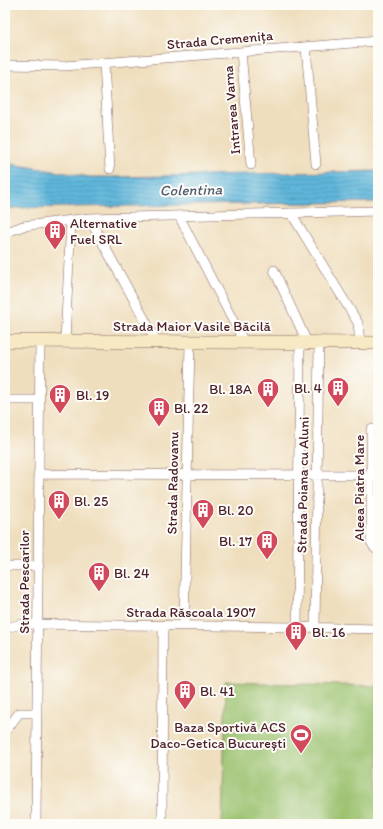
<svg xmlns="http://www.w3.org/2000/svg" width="383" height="829" viewBox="0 0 383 829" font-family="Itim,sans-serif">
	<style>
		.garden { fill: #9ac16d; stroke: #72704c }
		.water { fill: url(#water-rules); stroke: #546b84 }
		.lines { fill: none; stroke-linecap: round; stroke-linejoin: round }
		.street-casing { stroke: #84625e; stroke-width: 10 }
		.secondary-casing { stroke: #84625e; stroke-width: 14 }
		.street { stroke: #fff; stroke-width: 9 }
		.secondary { stroke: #f6e9c3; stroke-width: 13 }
		.labels { text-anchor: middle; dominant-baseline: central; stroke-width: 4; stroke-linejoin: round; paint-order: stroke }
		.street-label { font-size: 14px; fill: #4a1f2b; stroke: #fdfcf7 }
		.poi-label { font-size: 14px; fill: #4a1f2b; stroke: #fdfcf7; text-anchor: start }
		.water-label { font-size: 15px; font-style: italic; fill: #525c72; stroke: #fdfcf7 }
	</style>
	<defs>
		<pattern id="water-rules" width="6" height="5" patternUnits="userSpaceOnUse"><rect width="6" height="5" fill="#5fb7dc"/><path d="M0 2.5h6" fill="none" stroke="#5094b3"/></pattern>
	</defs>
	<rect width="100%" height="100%" fill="#fdfcf7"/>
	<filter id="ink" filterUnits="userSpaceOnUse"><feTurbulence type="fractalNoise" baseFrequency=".025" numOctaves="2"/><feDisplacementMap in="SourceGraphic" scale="8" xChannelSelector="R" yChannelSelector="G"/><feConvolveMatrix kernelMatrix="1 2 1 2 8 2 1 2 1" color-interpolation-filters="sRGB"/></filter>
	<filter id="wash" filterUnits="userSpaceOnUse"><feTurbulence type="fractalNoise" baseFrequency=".012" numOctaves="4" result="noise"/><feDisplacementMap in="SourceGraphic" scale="16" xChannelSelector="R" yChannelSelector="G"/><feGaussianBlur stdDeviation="0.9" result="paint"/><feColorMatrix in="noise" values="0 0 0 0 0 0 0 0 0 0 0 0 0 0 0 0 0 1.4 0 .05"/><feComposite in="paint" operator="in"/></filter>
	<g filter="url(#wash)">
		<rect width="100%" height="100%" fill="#efdebd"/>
		<path class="garden" d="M 226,682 L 378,686 L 378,824 L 222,824 Z"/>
		<path class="water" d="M 5,163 L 90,177 L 119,177 L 378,171 L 378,202 L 5,208 Z"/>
	</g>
	<g filter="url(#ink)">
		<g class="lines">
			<g class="street-casing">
				<path id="street" d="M 306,47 L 316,164
					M 241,52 L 251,165
					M 104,63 L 110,169
					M 5,65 L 64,66 L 378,41
					M 291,213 L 358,323 L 360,343
					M 179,216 L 244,342
					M 89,218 L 157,342
					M 5,233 L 23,226 L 89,218 L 378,211
					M 274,270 L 307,342
					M 65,341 L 71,220
					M 5,400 L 39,400
					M 378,429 L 371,429 L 371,542 L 374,547 L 378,549
					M 38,474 L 370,475
					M 5,566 L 39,566
					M 184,626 L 190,342
					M 297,627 L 300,342
					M 5,628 L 22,624 L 297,627 L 378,629
					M 315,628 L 319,343
					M 5,732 L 19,713 L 37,713
					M 36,824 L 40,341
					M 162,824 L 163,626
					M 162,824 L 174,824"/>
			</g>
			<g class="secondary-casing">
				<path id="secondary" d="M 5,341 L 378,343"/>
			</g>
			<use href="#street" class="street"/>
			<use href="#secondary" class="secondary"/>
		</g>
	</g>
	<defs>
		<g id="building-pin" transform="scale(1.15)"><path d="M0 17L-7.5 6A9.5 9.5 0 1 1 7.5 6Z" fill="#d1495b" stroke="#fdfcf7"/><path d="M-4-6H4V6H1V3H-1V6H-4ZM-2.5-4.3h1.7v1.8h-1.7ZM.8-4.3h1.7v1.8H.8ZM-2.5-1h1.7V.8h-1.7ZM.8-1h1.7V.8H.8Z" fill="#fff"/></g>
		<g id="stadium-pin" transform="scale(1.15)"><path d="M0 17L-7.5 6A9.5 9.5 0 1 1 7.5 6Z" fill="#d1495b" stroke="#fdfcf7"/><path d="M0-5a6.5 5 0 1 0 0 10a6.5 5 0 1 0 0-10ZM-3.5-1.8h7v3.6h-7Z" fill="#fff"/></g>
	</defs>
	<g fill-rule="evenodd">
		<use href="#building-pin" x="55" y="231"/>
		<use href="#building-pin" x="338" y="388"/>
		<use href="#building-pin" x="268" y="389"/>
		<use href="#building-pin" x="60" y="395"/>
		<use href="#building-pin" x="159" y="408"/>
		<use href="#building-pin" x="59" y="501"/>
		<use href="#building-pin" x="203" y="510"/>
		<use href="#building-pin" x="267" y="541"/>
		<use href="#building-pin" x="99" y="573"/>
		<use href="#building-pin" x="296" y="632"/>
		<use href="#building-pin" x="185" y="691"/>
		<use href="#stadium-pin" x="301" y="735"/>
	</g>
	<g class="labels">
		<g class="street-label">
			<text transform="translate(220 40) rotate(-5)">Strada Cremenița</text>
			<text transform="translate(232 110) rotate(-95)">Intrarea Varna</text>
			<text x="192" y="326">Strada Maior Vasile Băcilă</text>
			<text transform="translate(173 483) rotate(-89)">Strada Radovanu</text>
			<text transform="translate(303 485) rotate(-89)">Strada Poiana cu Aluni</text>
			<text transform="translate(359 488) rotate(-90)">Aleea Piatra Mare</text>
			<text transform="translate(24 582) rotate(-90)">Strada Pescarilor</text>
			<text x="191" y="612">Strada Răscoala 1907</text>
		</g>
		<g class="poi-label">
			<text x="70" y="223">Alternative<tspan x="70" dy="16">Fuel SRL</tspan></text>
			<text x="322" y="388" text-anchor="end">Bl. 4</text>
			<text x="252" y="389" text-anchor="end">Bl. 18A</text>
			<text x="76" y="395">Bl. 19</text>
			<text x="174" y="408">Bl. 22</text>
			<text x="74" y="501">Bl. 25</text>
			<text x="218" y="510">Bl. 20</text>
			<text x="252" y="541" text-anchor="end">Bl. 17</text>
			<text x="114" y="573">Bl. 24</text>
			<text x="312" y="632">Bl. 16</text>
			<text x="200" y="691">Bl. 41</text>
			<text x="286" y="727" text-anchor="end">Baza Sportivă ACS<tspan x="286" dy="16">Daco-Getica București</tspan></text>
		</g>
		<g class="water-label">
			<text transform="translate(191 190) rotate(-1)">Colentina</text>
		</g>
	</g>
	<rect width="383" height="829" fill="none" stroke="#fdfcf7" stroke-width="20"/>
</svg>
